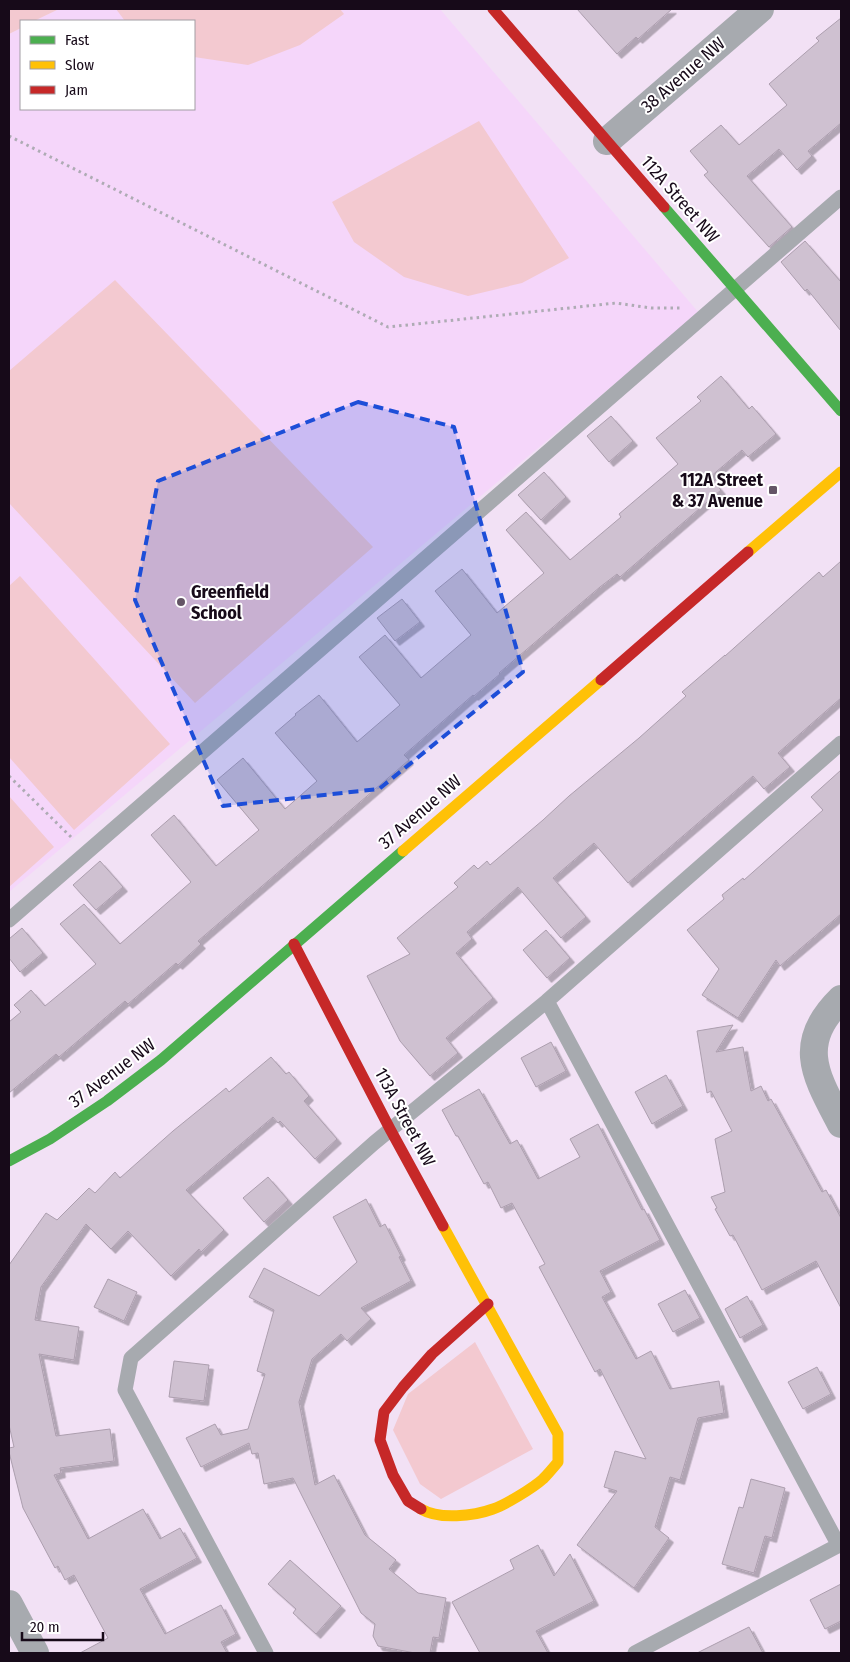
<svg xmlns="http://www.w3.org/2000/svg" width="850" height="1662" viewBox="0 0 850 1662" font-family="'Fira Sans Condensed',sans-serif">
	<style>
		.built { fill: #f5d6fa }
		.green { fill: #f3c9d0 }
		.building { fill: #cfc1d1; stroke: #ac9eae; filter: url(#shadow) }
		.lines { fill: none; stroke-linecap: round; stroke-linejoin: round }
		.path { stroke: #aeabb4; stroke-width: 3; stroke-dasharray: 2.5 4; stroke-linecap: butt }
		.lane { stroke: #a7aaaf; stroke-width: 15 }
		.street { stroke: #a7aaaf; stroke-width: 28 }
		.fast { stroke: #4caf50; stroke-width: 11 }
		.slow { stroke: #ffc107; stroke-width: 11 }
		.jam { stroke: #c62828; stroke-width: 11 }
		.marked { fill: #1d4ed8; fill-opacity: 0.2; stroke: #1d4ed8; stroke-width: 4; stroke-dasharray: 10 6; stroke-linejoin: round }
		.poi-dot { fill: #645566; stroke: #fff; stroke-width: 2 }
		.labels { text-anchor: middle; dominant-baseline: central; stroke-width: 4; stroke-linejoin: round; paint-order: stroke }
		.street-label { font-size: 18px; fill: #170a19; stroke: #fff }
		.poi-label { font-size: 18px; font-weight: bold; fill: #170a19; stroke: #fff; text-anchor: end }
	</style>
	<defs>
		<filter id="shadow"><feDropShadow dx="4.5" dy="4.5" stdDeviation="0" flood-color="#0004"/></filter>
	</defs>
	<rect width="100%" height="100%" fill="#f2e1f5"/>
	<path class="built" d="M 59,9 L 440,9 L 699,313 L 9,892 L 9,34 L 21,28 L 21,109 L 194,109 L 194,21 L 34,21 Z"/>
	<path class="green" d="M 9,9 L 59,9 L 34,21 L 21,21 L 21,28 L 9,34 Z
		M 116,9 L 340,9 L 344,14 L 300,45 L 248,65 L 194,57 L 194,21 L 125,21 Z
		M 479,121 L 569,258 L 522,283 L 468,296 L 404,277 L 354,242 L 332,202 Z
		M 115,280 L 373,547 L 195,703 L 9,503 L 9,371 Z
		M 20,576 L 170,744 L 74,830 L 9,757 L 9,586 Z
		M 9,796 L 54,847 L 9,887 Z
		M 475,1342 L 533,1449 L 441,1499 L 420,1484 L 393,1430 L 408,1394 Z"/>
	<path class="building" d="M 577,9 L 672,9 L 638,39 L 636,37 L 617,54 Z
		M 841,18 L 841,123 L 808,151 L 812,156 L 797,170 L 779,149 L 747,176 L 792,227 L 769,247 L 704,175 L 708,172 L 690,151 L 721,125 L 739,145 L 787,105 L 769,84 L 819,41 L 816,38 Z
		M 805,241 L 841,282 L 841,331 L 807,289 L 805,291 L 781,262 Z
		M 721,376 L 749,409 L 752,406 L 776,434 L 748,457 L 742,450 L 710,477 L 721,490 L 620,577 L 617,574 L 600,587 L 499,673 L 500,674 L 474,696 L 473,695 L 404,755 L 409,760 L 198,941 L 201,944 L 178,965 L 176,963 L 128,1004 L 125,1001 L 59,1057 L 56,1054 L 9,1093 L 9,1022 L 21,1012 L 14,1005 L 31,990 L 45,1006 L 96,964 L 60,924 L 84,904 L 120,944 L 191,882 L 151,835 L 174,815 L 216,866 L 259,830 L 217,780 L 243,758 L 285,809 L 317,781 L 275,733 L 296,715 L 295,714 L 319,695 L 357,742 L 400,705 L 359,657 L 385,635 L 421,678 L 471,635 L 435,591 L 462,569 L 497,613 L 544,573 L 506,530 L 526,512 L 570,560 L 621,517 L 619,514 L 678,464 L 656,438 L 701,401 L 697,397 Z
		M 611,416 L 633,441 L 609,462 L 587,436 Z
		M 544,472 L 566,497 L 541,520 L 518,495 Z
		M 841,561 L 841,698 L 778,753 L 790,767 L 764,789 L 753,776 L 628,883 L 594,843 L 553,878 L 586,917 L 561,938 L 518,887 L 467,932 L 472,939 L 456,953 L 493,998 L 446,1038 L 458,1053 L 430,1076 L 400,1041 L 367,976 L 410,954 L 397,938 L 458,887 L 454,883 L 474,865 L 478,869 L 487,861 L 490,865 L 543,820 L 569,796 L 639,738 L 686,696 L 682,692 L 725,655 L 725,656 L 819,572 L 823,577 Z
		M 402,599 L 420,622 L 395,641 L 377,618 Z
		M 841,770 L 841,914 L 780,966 L 776,960 L 738,1018 L 702,995 L 719,969 L 687,930 L 724,899 L 722,895 L 743,878 L 744,880 L 823,810 L 811,797 Z
		M 100,861 L 123,887 L 96,910 L 73,885 Z
		M 22,928 L 43,953 L 20,972 L 9,958 L 9,939 Z
		M 546,930 L 570,958 L 547,978 L 523,950 Z
		M 733,1025 L 716,1052 L 743,1047 L 751,1091 L 761,1086 L 768,1101 L 771,1099 L 822,1192 L 826,1190 L 841,1218 L 841,1308 L 816,1261 L 762,1290 L 733,1235 L 730,1236 L 715,1209 L 717,1208 L 711,1197 L 725,1192 L 715,1139 L 732,1131 L 711,1091 L 707,1093 L 697,1031 Z
		M 551,1042 L 566,1071 L 536,1087 L 521,1058 Z
		M 271,1057 L 286,1074 L 289,1072 L 309,1096 L 304,1101 L 337,1139 L 315,1159 L 280,1121 L 278,1123 L 273,1117 L 186,1190 L 224,1230 L 201,1252 L 199,1249 L 171,1276 L 128,1231 L 111,1249 L 86,1224 L 41,1287 L 35,1320 L 79,1327 L 74,1360 L 39,1354 L 56,1436 L 110,1429 L 114,1461 L 60,1468 L 61,1473 L 54,1475 L 88,1539 L 143,1509 L 160,1539 L 180,1528 L 197,1558 L 140,1589 L 165,1634 L 221,1605 L 236,1634 L 221,1642 L 227,1653 L 80,1653 L 108,1638 L 74,1575 L 65,1580 L 58,1566 L 55,1568 L 23,1508 L 9,1452 L 9,1448 L 14,1447 L 9,1425 L 9,1265 L 46,1213 L 57,1220 L 89,1188 L 95,1193 L 115,1172 L 120,1178 L 173,1131 L 226,1088 L 229,1092 Z
		M 666,1075 L 683,1106 L 652,1124 L 635,1092 Z
		M 479,1089 L 510,1144 L 517,1140 L 538,1179 L 580,1157 L 570,1139 L 598,1124 L 642,1210 L 644,1209 L 660,1240 L 600,1271 L 611,1292 L 602,1297 L 636,1359 L 651,1351 L 670,1389 L 719,1381 L 724,1413 L 698,1418 L 680,1480 L 670,1477 L 655,1527 L 669,1538 L 634,1588 L 577,1545 L 617,1491 L 604,1487 L 615,1451 L 646,1459 L 600,1369 L 595,1372 L 539,1267 L 545,1264 L 512,1203 L 501,1208 L 488,1182 L 484,1184 L 458,1136 L 456,1136 L 442,1110 Z
		M 268,1177 L 288,1200 L 264,1222 L 243,1198 Z
		M 366,1199 L 380,1227 L 385,1224 L 401,1256 L 399,1257 L 411,1281 L 361,1308 L 371,1319 L 347,1341 L 341,1334 L 312,1359 L 299,1402 L 315,1485 L 334,1475 L 365,1535 L 396,1560 L 389,1569 L 418,1593 L 446,1598 L 439,1638 L 433,1637 L 430,1653 L 415,1653 L 378,1646 L 373,1636 L 375,1624 L 361,1613 L 293,1478 L 264,1484 L 258,1453 L 252,1454 L 249,1443 L 201,1467 L 186,1438 L 215,1424 L 221,1435 L 248,1429 L 265,1374 L 257,1371 L 274,1310 L 249,1297 L 264,1268 L 319,1296 L 357,1262 L 333,1217 Z
		M 108,1279 L 137,1292 L 124,1321 L 94,1307 Z
		M 685,1290 L 700,1318 L 673,1332 L 658,1304 Z
		M 747,1296 L 763,1325 L 740,1338 L 725,1309 Z
		M 174,1361 L 209,1365 L 204,1401 L 169,1397 Z
		M 817,1367 L 831,1394 L 803,1409 L 788,1382 Z
		M 751,1479 L 785,1488 L 772,1538 L 765,1536 L 754,1573 L 722,1564 L 739,1507 L 743,1508 Z
		M 538,1545 L 554,1576 L 570,1554 L 594,1601 L 536,1631 L 548,1653 L 480,1653 L 452,1602 L 514,1569 L 510,1560 Z
		M 290,1560 L 341,1606 L 316,1634 L 293,1613 L 296,1609 L 268,1584 Z
		M 841,1584 L 841,1621 L 825,1629 L 810,1600 Z
		M 749,1627 L 763,1653 L 697,1653 Z"/>
	<g class="lines">
		<path class="path" d="M 9,136 L 388,327 L 616,303 L 651,308 L 681,308
			M 9,776 L 72,838"/>
		<path class="lane" d="M 9,920 L 841,197
			M 547,1001 L 841,743
			M 266,1653 L 125,1390 L 131,1358 L 374,1143 L 547,1001 L 839,1546
			M 635,1653 L 841,1544"/>
		<path class="street" d="M 607,141 L 760,9
			M 841,999 C 795,1044 816,1076 841,1124
			M 9,1604 L 35,1653"/>
		<path class="fast" d="M 664,207 L 841,411
			M 9,1161 L 50,1139 L 107,1101 L 161,1060 L 403,851"/>
		<path class="slow" d="M 748,552 L 841,472
			M 403,851 L 601,680
			M 421,1509 C 439,1520 474,1516 493,1509 C 505,1505 533,1488 543,1479 C 548,1474 553,1468 558,1462 L 558,1434 L 443,1226"/>
		<path class="jam" d="M 493,9 L 664,207
			M 601,680 L 748,552
			M 294,944 L 390,1129 L 443,1226
			M 421,1509 L 408,1501 L 393,1475 L 380,1440 L 384,1412 L 403,1387 L 432,1354 L 488,1304"/>
	</g>
	<path class="marked" d="M 358,402 L 454,427 L 523,672 L 379,789 L 223,806 L 135,600 L 158,481 Z"/>
	<g class="poi-dot">
		<rect x="768" y="485" width="10" height="10" rx="2.5"/>
		<circle cx="181" cy="602" r="5"/>
	</g>
	<g class="labels">
		<g class="street-label">
			<text transform="translate(683 75) rotate(-41)">38 Avenue NW</text>
			<text transform="translate(680 199) rotate(49)">112A Street NW</text>
			<text transform="translate(420 812) rotate(-41)">37 Avenue NW</text>
			<text transform="translate(112 1073) rotate(-37)">37 Avenue NW</text>
			<text transform="translate(405 1117) rotate(62)">113A Street NW</text>
		</g>
		<g class="poi-label">
			<text x="763" y="480">112A Street<tspan x="763" dy="21">&amp; 37 Avenue</tspan></text>
			<text x="191" y="592" text-anchor="start">Greenfield<tspan x="191" dy="21">School</tspan></text>
		</g>
	</g>
	<rect width="850" height="1662" fill="none" stroke="#170a19" stroke-width="20"/>
	<rect x="20" y="20" width="175" height="90" fill="#ffffff" stroke="#a29da3"/>
	<rect x="30" y="36" width="25" height="8" fill="#4caf50" stroke="#a29da3"/>
	<text x="65" y="45" font-size="15" fill="#170a19">Fast</text>
	<rect x="30" y="61" width="25" height="8" fill="#ffc107" stroke="#a29da3"/>
	<text x="65" y="70" font-size="15" fill="#170a19">Slow</text>
	<rect x="30" y="86" width="25" height="8" fill="#c62828" stroke="#a29da3"/>
	<text x="65" y="95" font-size="15" fill="#170a19">Jam</text>
	<path d="M22 1632v8h81v-8" fill="none" stroke="#170a19" stroke-width="2.5"/>
	<text x="30" y="1632" font-size="15" fill="#170a19" stroke="#ffffff" stroke-width="4" paint-order="stroke">20 m</text>
</svg>
